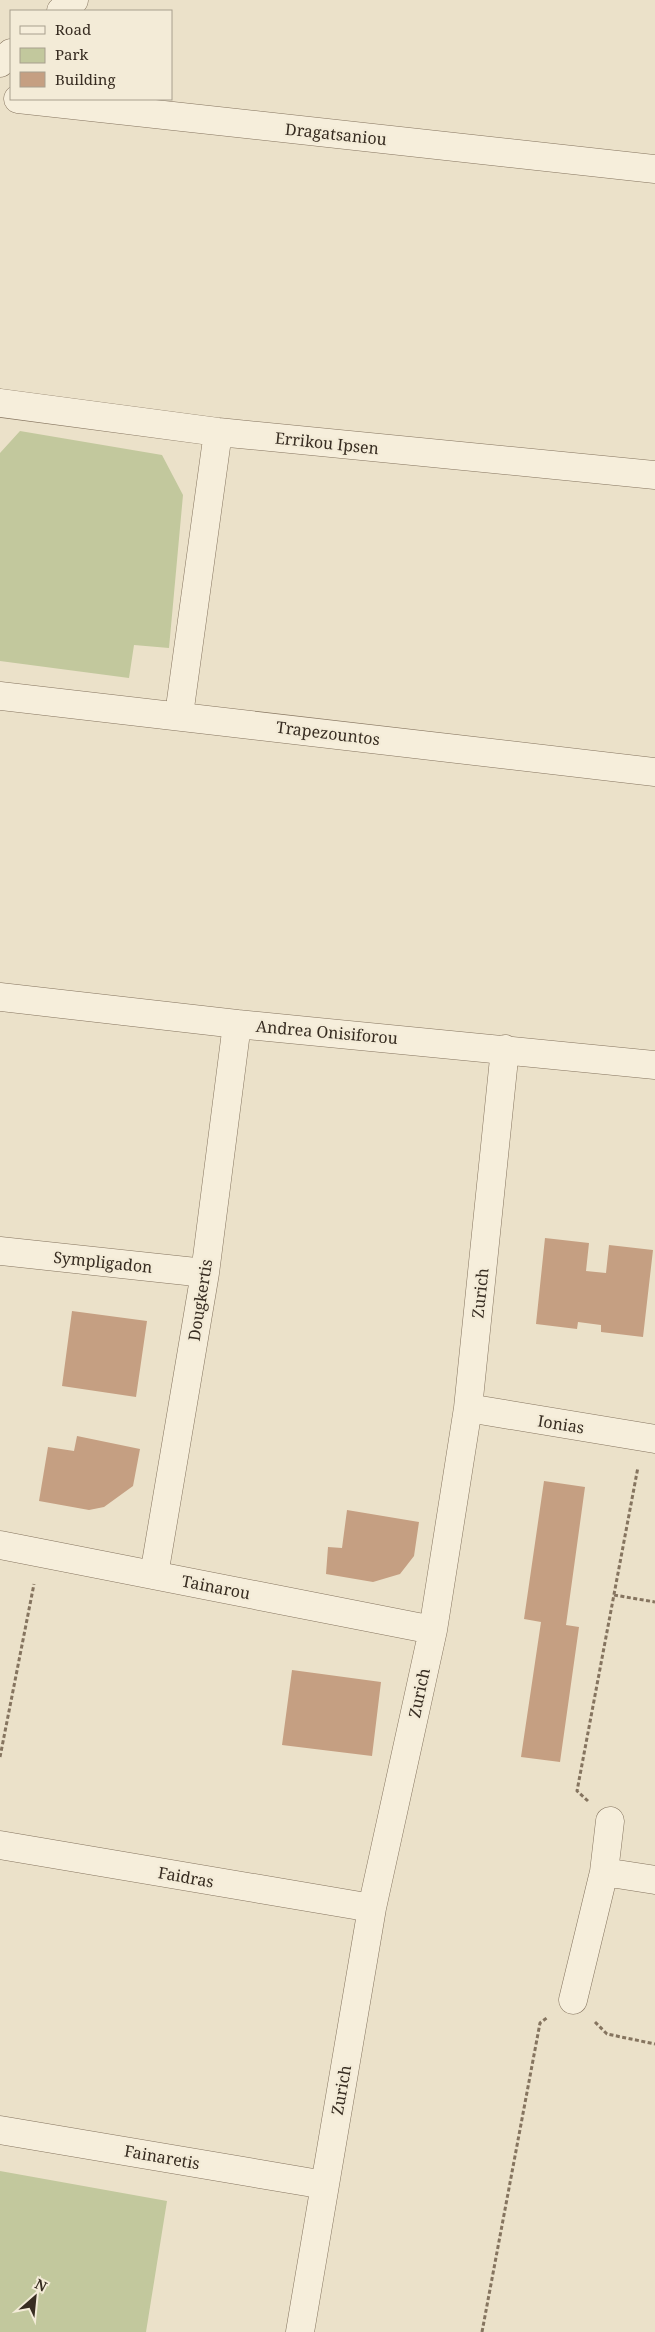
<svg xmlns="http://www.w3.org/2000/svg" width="655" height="2332" viewBox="0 0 655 2332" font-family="'Noto Serif',serif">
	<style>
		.green { fill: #c2c89d }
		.building { fill: #c59f82 }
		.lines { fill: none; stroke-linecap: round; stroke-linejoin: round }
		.minor-casing { stroke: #85745f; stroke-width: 29 }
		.path { stroke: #85745f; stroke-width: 3; stroke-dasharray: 4 2.5; stroke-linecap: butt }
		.minor { stroke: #f6eedb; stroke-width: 28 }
		.labels { text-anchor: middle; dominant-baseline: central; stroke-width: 4.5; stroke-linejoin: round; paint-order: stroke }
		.street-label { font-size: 16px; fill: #372c21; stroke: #f3ebd7 }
	</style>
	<rect width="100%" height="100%" fill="#ebe1c9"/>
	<path class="green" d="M 20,431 L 162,455 L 183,495 L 169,648 L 134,645 L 129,678 L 0,661 L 0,453 Z
		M 0,2171 L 167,2201 L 146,2332 L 0,2332 Z"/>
	<path class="building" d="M 545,1238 L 589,1243 L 586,1271 L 606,1273 L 609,1245 L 653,1250 L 643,1337 L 601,1332 L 601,1325 L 578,1322 L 577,1329 L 536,1324 Z
		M 72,1311 L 147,1321 L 136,1397 L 62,1386 Z
		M 77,1436 L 140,1449 L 133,1486 L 104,1507 L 89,1510 L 39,1501 L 48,1447 L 74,1451 Z
		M 544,1481 L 585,1487 L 566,1625 L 579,1627 L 560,1762 L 521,1757 L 541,1622 L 524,1619 Z
		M 347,1510 L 419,1522 L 414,1556 L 400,1574 L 373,1582 L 326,1574 L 328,1547 L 342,1548 Z
		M 292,1670 L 381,1682 L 372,1756 L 282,1745 Z"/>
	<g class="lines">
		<g class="minor-casing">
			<path id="minor" d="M 61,11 L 74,0
				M 0,63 L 11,53
				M 18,99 L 655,169
				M 0,403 L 218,432 L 655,475
				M 0,696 L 655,772
				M 179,715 L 218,432
				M 0,997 L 237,1024 L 655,1065
				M 0,1251 L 205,1273
				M 468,1408 L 655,1439
				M 0,1545 L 433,1630
				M 154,1575 L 205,1273 L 237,1024
				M 0,1845 L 372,1908
				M 604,1872 L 655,1880
				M 573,2000 L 604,1872 L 610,1821
				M 0,2130 L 325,2185
				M 300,2332 L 372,1908 L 433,1630 L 468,1408 L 505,1049"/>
		</g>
		<path class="path" d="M 614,1595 L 655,1602
			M 0,1757 L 34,1584
			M 588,1801 L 577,1791 L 638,1467
			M 595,2022 L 607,2034 L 655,2044
			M 482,2332 L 540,2023 L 548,2017"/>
		<use href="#minor" class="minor"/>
	</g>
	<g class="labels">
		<g class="street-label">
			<text transform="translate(336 134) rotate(6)">Dragatsaniou</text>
			<text transform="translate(327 443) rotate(6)">Errikou Ipsen</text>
			<text transform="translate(328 733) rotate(7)">Trapezountos</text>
			<text transform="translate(327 1032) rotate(5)">Andrea Onisiforou</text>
			<text transform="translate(103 1262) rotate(6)">Sympligadon</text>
			<text transform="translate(480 1293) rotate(-84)">Zurich</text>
			<text transform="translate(200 1300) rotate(-81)">Dougkertis</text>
			<text transform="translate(561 1424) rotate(9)">Ionias</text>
			<text transform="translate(216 1587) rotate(11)">Tainarou</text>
			<text transform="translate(419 1693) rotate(-78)">Zurich</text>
			<text transform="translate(186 1877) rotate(10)">Faidras</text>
			<text transform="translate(341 2090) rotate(-80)">Zurich</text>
			<text transform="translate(162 2157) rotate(10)">Fainaretis</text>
		</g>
	</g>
	<rect x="10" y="10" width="162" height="90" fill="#f3ebd7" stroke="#a89f8e"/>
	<rect x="20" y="26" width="25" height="8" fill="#f6eedb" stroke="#a89f8e"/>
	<text x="55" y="35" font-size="15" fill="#372c21">Road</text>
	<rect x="20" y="48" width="25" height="15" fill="#c2c89d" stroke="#a89f8e"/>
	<text x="55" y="60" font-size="15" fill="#372c21">Park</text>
	<rect x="20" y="72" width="25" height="15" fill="#c59f82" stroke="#a89f8e"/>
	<text x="55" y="85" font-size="15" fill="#372c21">Building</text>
	<g transform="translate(35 2297) rotate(27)" stroke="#f3ebd7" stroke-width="4" paint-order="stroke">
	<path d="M0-4L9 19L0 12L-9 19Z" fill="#372c21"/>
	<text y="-8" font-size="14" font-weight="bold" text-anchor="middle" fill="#372c21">N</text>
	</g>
</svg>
